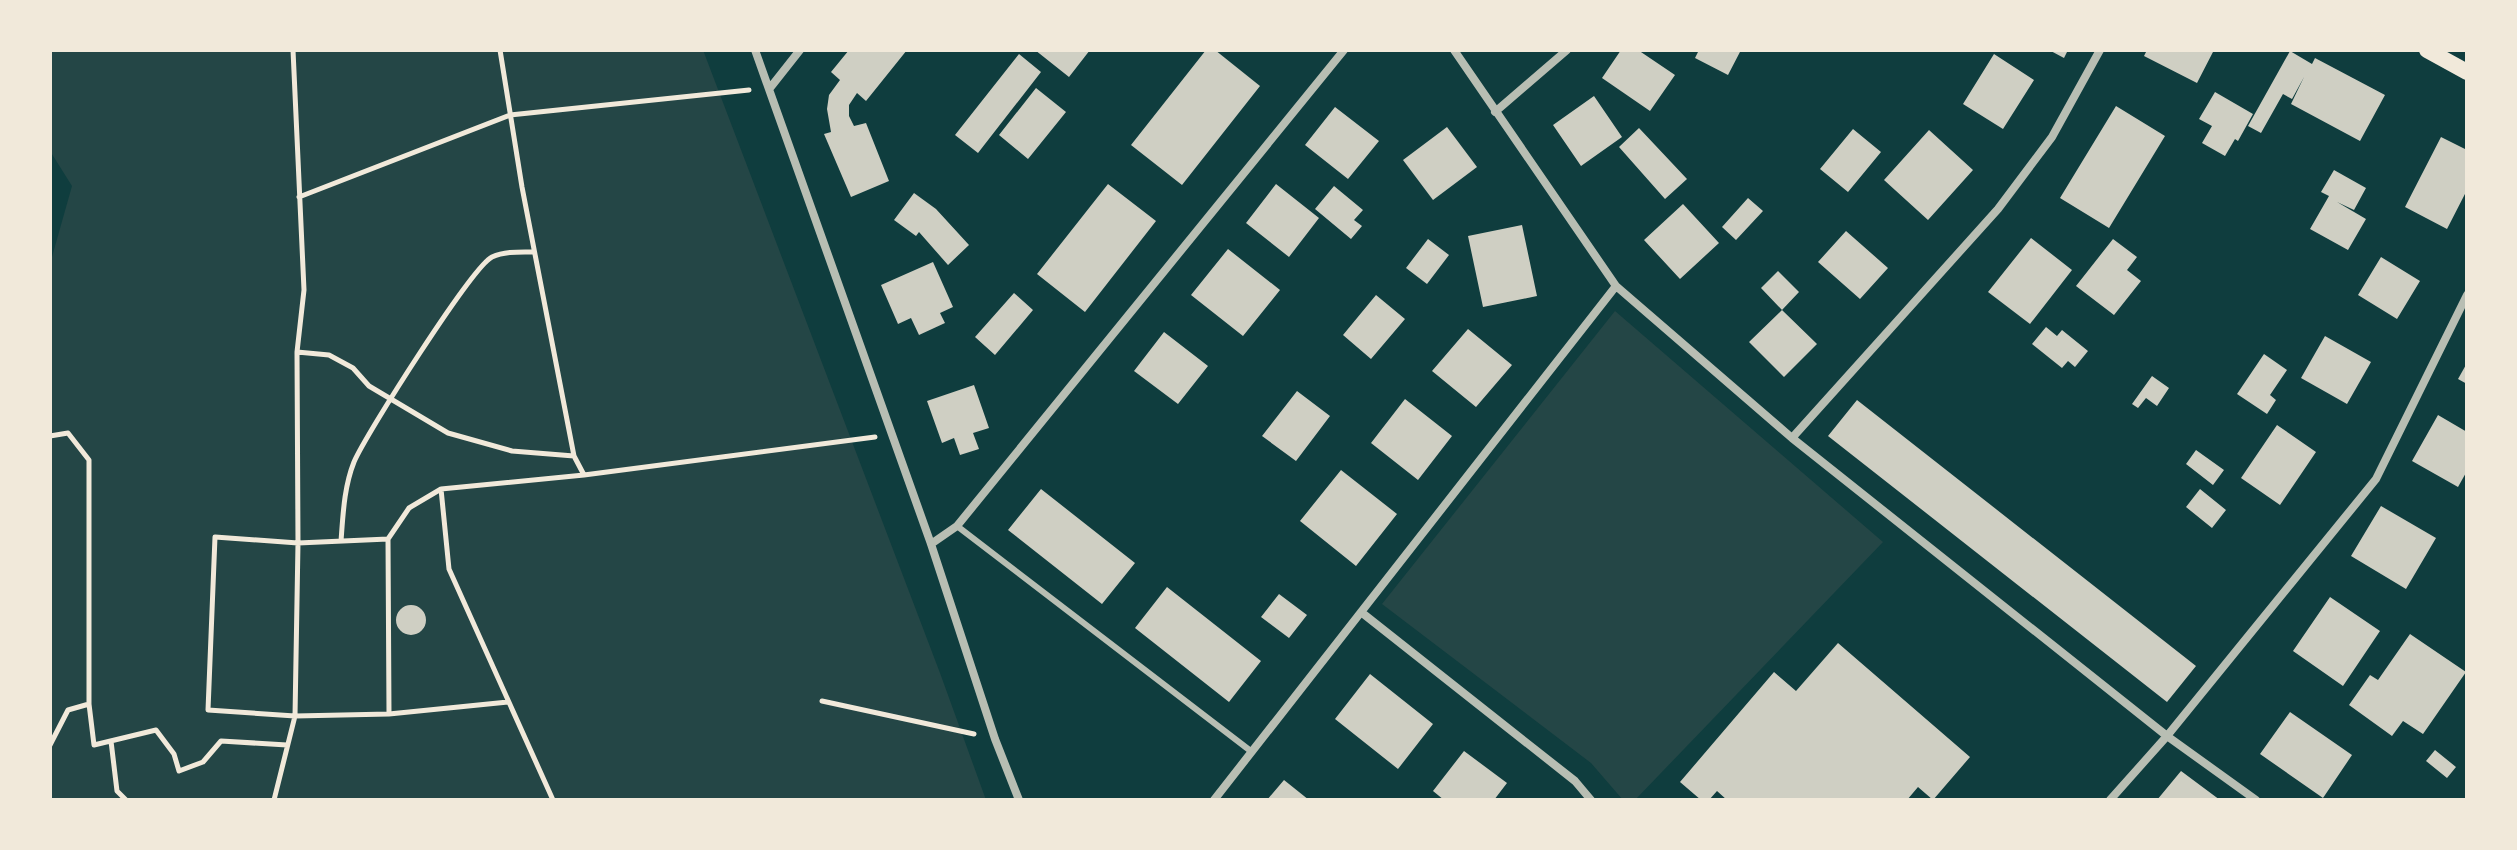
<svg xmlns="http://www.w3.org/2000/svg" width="2517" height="850" viewBox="0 0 2517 850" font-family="Inter,sans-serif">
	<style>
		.green { fill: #244646 }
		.building { fill: #cfcfc3 }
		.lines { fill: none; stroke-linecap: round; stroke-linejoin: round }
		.path { stroke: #f1e9da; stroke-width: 5 }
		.service { stroke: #b8beb3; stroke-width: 6 }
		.minor { stroke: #b8beb3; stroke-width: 8 }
		.secondary { stroke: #f1e9da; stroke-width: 16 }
	</style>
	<rect width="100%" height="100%" fill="#0f3d3e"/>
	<path class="green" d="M 50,50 L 703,50 L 940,673 L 986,800 L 50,800 L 50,264 L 72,186 L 50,151 Z
		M 1615,311 L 1883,542 L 1635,800 L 1623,800 L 1591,763 L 1382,604 Z"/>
	<path class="building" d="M 849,50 L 907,50 L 866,101 L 857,93 L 849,105 L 849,116 L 854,126 L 866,123 L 889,181 L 851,197 L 824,134 L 831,132 L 827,109 L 829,95 L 840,80 L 831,72 Z
		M 1035,50 L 1090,50 L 1069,77 Z
		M 1206,50 L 1215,50 L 1260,86 L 1182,185 L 1131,145 Z
		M 1621,50 L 1638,50 L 1675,75 L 1650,111 L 1602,78 Z
		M 1699,50 L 1741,50 L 1728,75 L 1695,58 Z
		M 2049,50 L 2068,50 L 2064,58 Z
		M 2147,50 L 2214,50 L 2197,83 L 2144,56 Z
		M 2290,51 L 2312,64 L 2315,58 L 2385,95 L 2360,141 L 2291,104 L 2304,77 L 2292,99 L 2283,94 L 2261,133 L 2248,126 Z
		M 1019,54 L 1041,72 L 978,153 L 955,135 Z
		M 1994,54 L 2034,80 L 2003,129 L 1963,104 Z
		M 1036,88 L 1066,112 L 1028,159 L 999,135 Z
		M 2215,92 L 2253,114 L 2238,141 L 2235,139 L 2225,156 L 2202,143 L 2212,126 L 2199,119 Z
		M 1594,96 L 1622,137 L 1581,166 L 1553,125 Z
		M 2116,106 L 2165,136 L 2109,228 L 2060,198 Z
		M 1335,107 L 1379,141 L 1348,179 L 1305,145 Z
		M 1447,127 L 1477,167 L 1433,200 L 1403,160 Z
		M 1639,128 L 1687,179 L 1665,199 L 1619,147 Z
		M 1853,129 L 1881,152 L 1848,192 L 1820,169 Z
		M 1929,130 L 1973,170 L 1928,220 L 1884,180 Z
		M 2441,137 L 2467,150 L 2467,190 L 2447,229 L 2405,207 Z
		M 2334,170 L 2366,188 L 2354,210 L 2337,202 L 2366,219 L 2348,250 L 2310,229 L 2329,196 L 2321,192 Z
		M 1108,184 L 1156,221 L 1085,312 L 1037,274 Z
		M 1276,184 L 1319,218 L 1289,257 L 1246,223 Z
		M 1334,186 L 1363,210 L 1354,220 L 1362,226 L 1351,239 L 1315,209 Z
		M 914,193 L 936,209 L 969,245 L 948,265 L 919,232 L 916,236 L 894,220 Z
		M 1748,198 L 1763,211 L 1736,240 L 1722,227 Z
		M 1683,204 L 1719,243 L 1680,279 L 1644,240 Z
		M 1522,225 L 1537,296 L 1483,307 L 1468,236 Z
		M 1846,231 L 1888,268 L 1860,299 L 1818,262 Z
		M 2031,238 L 2072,270 L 2030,324 L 1988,292 Z
		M 1428,239 L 1449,255 L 1427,284 L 1406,268 Z
		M 2113,239 L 2137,257 L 2127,270 L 2141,281 L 2114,315 L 2076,286 Z
		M 1228,249 L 1280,290 L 1243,336 L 1191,295 Z
		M 2381,257 L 2420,281 L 2397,319 L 2358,295 Z
		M 933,262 L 953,307 L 940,313 L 945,323 L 919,335 L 911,318 L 898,324 L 881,285 Z
		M 1778,271 L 1799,292 L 1782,310 L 1761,288 Z
		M 1014,293 L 1033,310 L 995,355 L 975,337 Z
		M 1376,295 L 1405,319 L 1371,359 L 1343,335 Z
		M 1782,310 L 1817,344 L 1784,377 L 1749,342 Z
		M 2046,327 L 2057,336 L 2062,330 L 2088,351 L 2075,367 L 2068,361 L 2062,368 L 2032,344 Z
		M 1468,329 L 1512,365 L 1476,407 L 1432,371 Z
		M 1164,332 L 1208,366 L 1178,404 L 1134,371 Z
		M 2325,336 L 2371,362 L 2347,404 L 2301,378 Z
		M 2264,354 L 2287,370 L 2270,395 L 2276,400 L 2267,414 L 2237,394 Z
		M 2467,363 L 2467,384 L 2458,379 Z
		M 2152,376 L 2169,388 L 2157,406 L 2146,398 L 2138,408 L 2132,404 Z
		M 974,385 L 989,428 L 973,433 L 979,449 L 960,455 L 954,438 L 942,443 L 927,401 Z
		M 1297,391 L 1330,416 L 1296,461 L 1262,436 Z
		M 1405,399 L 1452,436 L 1418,480 L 1371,443 Z
		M 1857,400 L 2196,666 L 2167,702 L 1828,436 Z
		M 2438,415 L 2467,432 L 2467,471 L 2458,487 L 2412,461 Z
		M 2277,425 L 2316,452 L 2280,505 L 2241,478 Z
		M 2196,450 L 2224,470 L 2213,485 L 2186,464 Z
		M 1341,470 L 1397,514 L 1356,566 L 1300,521 Z
		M 1041,489 L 1135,563 L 1102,604 L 1008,530 Z
		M 2200,489 L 2226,510 L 2212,528 L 2186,507 Z
		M 2381,506 L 2436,538 L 2406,589 L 2351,556 Z
		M 1167,587 L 1261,661 L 1229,702 L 1135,628 Z
		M 1279,594 L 1307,615 L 1289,638 L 1261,617 Z
		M 2330,597 L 2380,631 L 2343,686 L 2293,651 Z
		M396 620a15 15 0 1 1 30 0a15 15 0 1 1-30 0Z
		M 2410,634 L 2466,672 L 2423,734 L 2403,721 L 2392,736 L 2349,705 L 2370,675 L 2378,680 Z
		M 1838,643 L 1970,757 L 1933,800 L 1918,787 L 1907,800 L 1727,800 L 1717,791 L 1709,800 L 1701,800 L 1680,782 L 1774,672 L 1796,691 Z
		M 1370,674 L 1433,724 L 1398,769 L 1335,719 Z
		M 2290,712 L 2352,755 L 2323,798 L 2260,754 Z
		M 2435,750 L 2456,767 L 2447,778 L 2426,761 Z
		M 1464,751 L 1507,783 L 1494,800 L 1444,800 L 1433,791 Z
		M 2181,771 L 2220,800 L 2157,800 Z
		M 1284,780 L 1309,800 L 1267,800 Z"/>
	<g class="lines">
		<path class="path" d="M 500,50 L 522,187 L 574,456 L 584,475
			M 299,197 L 510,115 L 749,90
			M 297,352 L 329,355 L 353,368 L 369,386 L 448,433 L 512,451 L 574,456
			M 50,436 L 68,433 L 89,460 L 89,704
			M 441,489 L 449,569 L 553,800
			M 388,539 L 298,543 L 215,537 L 208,710 L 295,716 L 389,714 L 508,702
			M 341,541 C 343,515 344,487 354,462 C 366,434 472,267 492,257 C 505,251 520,252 534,252
			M 822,701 L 974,734
			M 389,714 L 388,539 L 409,508 L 441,489 L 584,475 L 875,437
			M 111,741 L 117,791 L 126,800
			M 50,745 L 68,710 L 89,704 L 94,745 L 156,730 L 174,754 L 179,771 L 203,762 L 221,741 L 287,745
			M 274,800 L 295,716 L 298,543 L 297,352 L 304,290 L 293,50"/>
		<path class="service" d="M 957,526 L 1252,752"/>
		<path class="minor" d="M 755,50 L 931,544 L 995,739 L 1019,800
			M 1454,50 L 1616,286 L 1792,438 L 2167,736 L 2256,800
			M 770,88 L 800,50
			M 1495,112 L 1567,50
			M 1792,438 L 1998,209 L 2052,137 L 2100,50
			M 931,544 L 957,526 L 1344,50
			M 1361,612 L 1575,781 L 1591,800
			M 1214,800 L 1616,286
			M 2110,800 L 2167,736 L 2376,479 L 2467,295"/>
		<path class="secondary" d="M 2427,50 L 2467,72"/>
	</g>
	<rect width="2517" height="850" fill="none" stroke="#f1e9da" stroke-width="104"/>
</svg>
